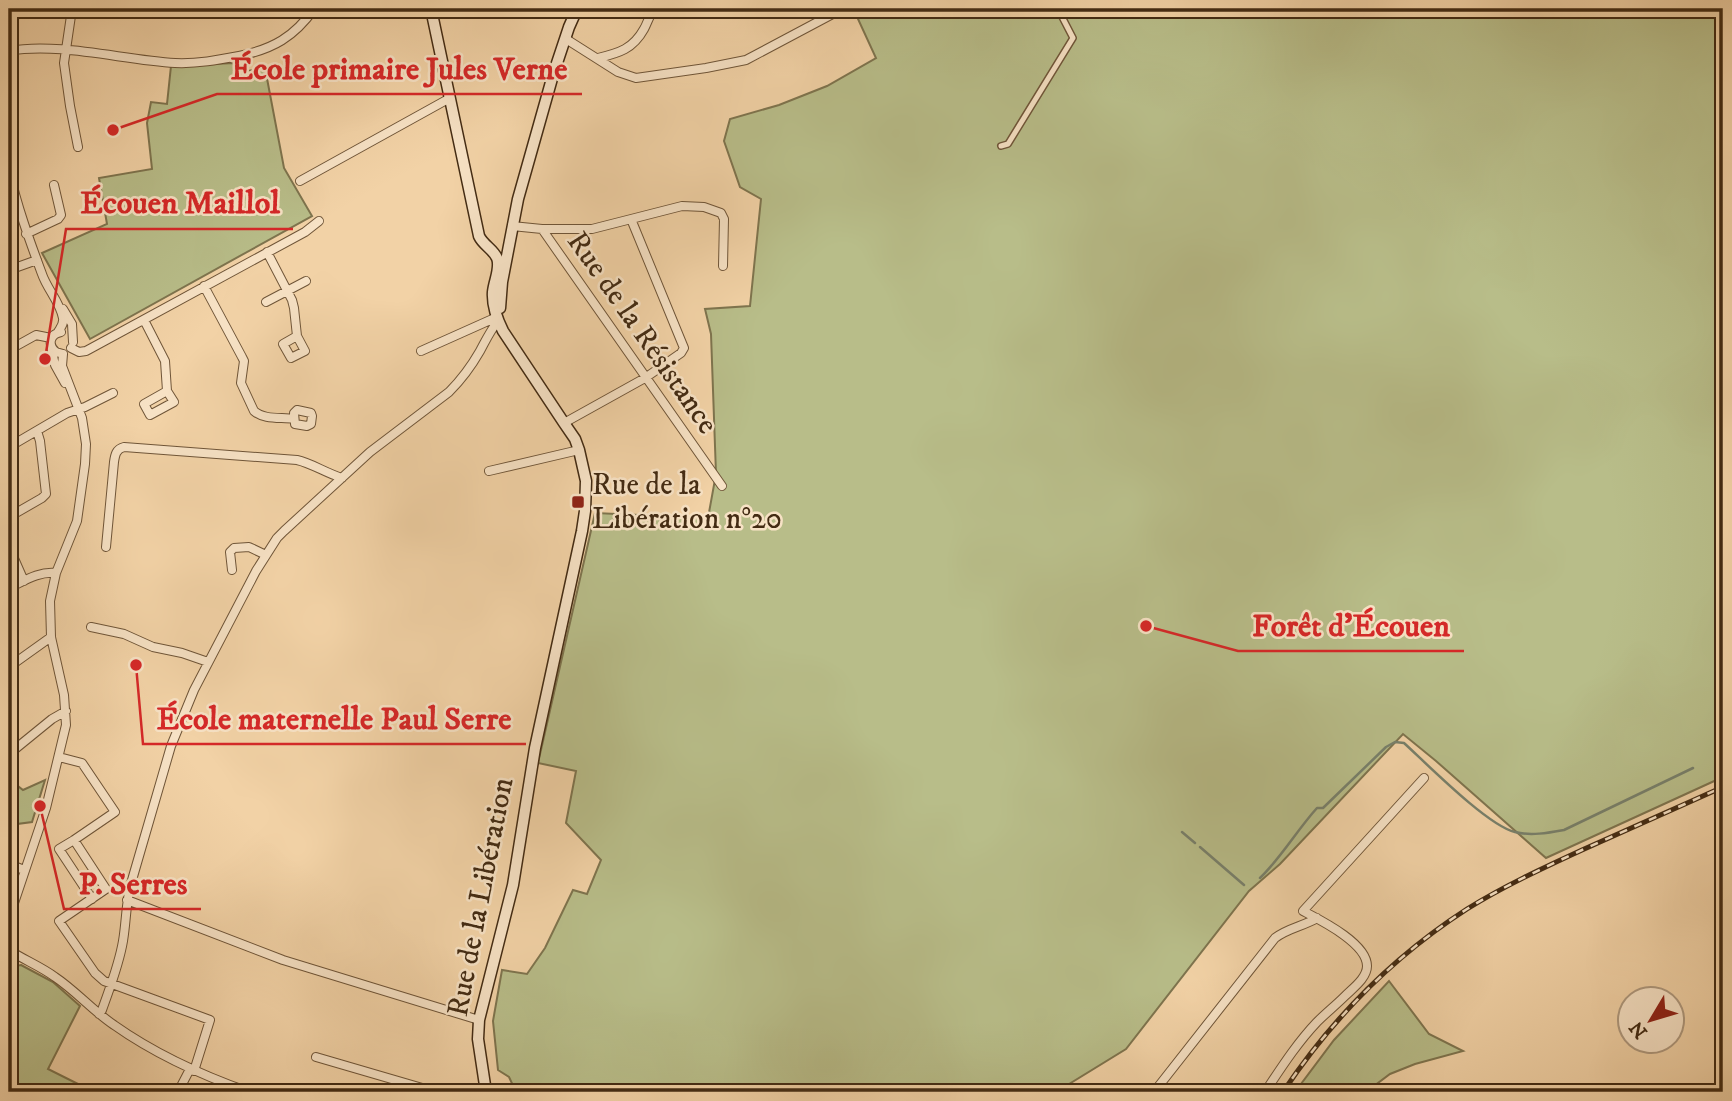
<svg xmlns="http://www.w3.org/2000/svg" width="1732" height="1101" viewBox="0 0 1732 1101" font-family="'IM FELL DW Pica',serif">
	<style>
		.green { fill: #b8bd89; stroke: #7e744e; stroke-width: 2 }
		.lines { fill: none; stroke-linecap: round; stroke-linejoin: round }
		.stream { stroke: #78806b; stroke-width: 2.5 }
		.pedestrian-casing { stroke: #6f5538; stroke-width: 8 }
		.minor-casing { stroke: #6f5538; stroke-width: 10 }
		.secondary-casing { stroke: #432b13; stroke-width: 13 }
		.pedestrian { stroke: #f7e2c5; stroke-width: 5 }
		.minor { stroke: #f7e2c5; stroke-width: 8 }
		.secondary { stroke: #f7e2c5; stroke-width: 10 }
		.rail-casing { stroke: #432b13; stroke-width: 5 }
		.rail { stroke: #f7e2c5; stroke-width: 2.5; stroke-dasharray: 8; stroke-linecap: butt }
		.poi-dot { fill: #8f2418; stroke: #f7e2c5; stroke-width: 2.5 }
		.labels { text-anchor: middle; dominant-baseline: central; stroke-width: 5; stroke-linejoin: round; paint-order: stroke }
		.street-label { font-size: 30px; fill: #432b13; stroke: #f7e2c5 }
		.poi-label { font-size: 30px; fill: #432b13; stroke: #f7e2c5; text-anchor: start }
		.leader { fill: none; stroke: #d62828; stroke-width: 2.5 }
		.callout-dot { fill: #d62828; stroke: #f7e2c5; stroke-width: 2.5 }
		.callout-label { font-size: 32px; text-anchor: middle; font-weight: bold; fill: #d62828; stroke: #f7e2c5; stroke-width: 5; stroke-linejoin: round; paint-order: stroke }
	</style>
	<rect width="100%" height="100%" fill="#f2d2a6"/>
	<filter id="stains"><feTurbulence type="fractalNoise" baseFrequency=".00286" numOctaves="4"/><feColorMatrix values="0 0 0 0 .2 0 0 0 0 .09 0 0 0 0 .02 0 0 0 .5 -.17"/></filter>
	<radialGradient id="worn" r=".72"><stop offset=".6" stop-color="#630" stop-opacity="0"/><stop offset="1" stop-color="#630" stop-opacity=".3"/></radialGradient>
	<path class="green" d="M 868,9 L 1723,9 L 1723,777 L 1546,858 L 1436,761 L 1403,734 L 1280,864 L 1249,891 L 1126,1049 L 1056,1092 L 516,1092 L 509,1077 L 498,1070 L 493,1021 L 502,970 L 527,974 L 545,948 L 573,890 L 587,894 L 601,860 L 566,823 L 576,771 L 538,763 L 595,513 L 708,518 L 716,474 L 711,334 L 705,309 L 750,306 L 761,199 L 740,187 L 724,141 L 730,119 L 779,105 L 827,86 L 876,58 L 858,19 Z
		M 234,63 L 236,73 L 265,68 L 284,168 L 312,216 L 90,339 L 42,253 L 107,224 L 99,178 L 152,169 L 147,123 L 151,102 L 167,104 L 171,66 Z
		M 9,779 L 23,790 L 45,780 L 32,822 L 9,825 Z
		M 21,965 L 53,982 L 80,1006 L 48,1069 L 94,1092 L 9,1092 L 9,967 Z
		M 1389,981 L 1429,1034 L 1463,1051 L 1415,1064 L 1390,1074 L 1366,1092 L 1295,1092 L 1334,1040 Z"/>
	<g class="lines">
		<path class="stream" d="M 1182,832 L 1195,843
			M 1200,847 L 1244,885
			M 1260,878 C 1281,858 1297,830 1317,808 L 1323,808 L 1386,747 L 1395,742 L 1404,743 C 1427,764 1488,826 1515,832 C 1530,836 1548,833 1564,830 L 1693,768"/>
		<g class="pedestrian-casing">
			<path id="pedestrian" d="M 1001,146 L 1008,144 L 1073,38 L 1058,9"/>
		</g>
		<g class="minor-casing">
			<path id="minor" d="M 72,9 L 64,63 L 70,106 L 78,147
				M 566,39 L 618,72 L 636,78 L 706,68 L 746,60 L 842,9
				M 9,51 C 59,42 123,60 175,63 C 197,64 218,60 239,56 C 273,49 294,37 314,9
				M 598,58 C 619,53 633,49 644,29 C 648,22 649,15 655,9
				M 9,75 L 15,9
				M 9,170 C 17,206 29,239 42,274 C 47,289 60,302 63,318 C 64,324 61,327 58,332
				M 300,181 L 450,98
				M 512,226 L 542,229 L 722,486
				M 542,229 L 592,229 L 682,206 L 704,207 L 721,213 L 724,219 L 723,266
				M 26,234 L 58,219 L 61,215 L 54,185
				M 267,252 L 292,300 L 294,308 L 297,336 L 305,351 L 291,358 L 283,344 L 297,336
				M 9,270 L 37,260
				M 204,286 L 242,357 L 244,361 L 241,383 L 254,411 C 264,420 281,417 294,419
				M 266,302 L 306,281
				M 63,309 L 72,324 L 73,342
				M 144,320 L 165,361 L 167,391 L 174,402 L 150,415 L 144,404 L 167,391
				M 61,332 C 50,334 47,345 56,352 L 63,354
				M 51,347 L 55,365 L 65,383
				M 71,348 L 79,352 L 86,351 L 305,232 L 319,221
				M 9,350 L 36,335 L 51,338
				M 421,351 L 497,317
				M 297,410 L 311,413 L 312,416 L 311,424 L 307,426 L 295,424 L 294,413 Z
				M 564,423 L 645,378 L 681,353 L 684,348 L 631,219
				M 9,447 L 67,413 L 85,407 L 113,393
				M 489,471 L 579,450
				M 9,517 L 42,498 L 46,494 L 40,441 L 37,431
				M 9,547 L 24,581
				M 106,547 L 114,462 C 115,455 116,449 124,447 L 297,460 C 311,463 326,473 342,478
				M 232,570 L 230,552 L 234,548 L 249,547 L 266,555
				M 9,588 C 24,581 39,571 56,573
				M 91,627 L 124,634 L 153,647 L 182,653 L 208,662
				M 9,667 L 51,637
				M 9,754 L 52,719 L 66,711
				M 59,757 L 82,763 L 115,812 L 74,840 L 106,889 L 59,921 L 95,973 L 104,981 L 210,1020 L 194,1071
				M 74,840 L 59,849 L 92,899
				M 9,864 L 24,870
				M 127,900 L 283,960 L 479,1020
				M 9,918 L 46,808 L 66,725 L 64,695 L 51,637 L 50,601 L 56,573 L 77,521 L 85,464 L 86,444 L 82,418 L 62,366 L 63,354
				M 9,950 C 24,960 40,966 55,977 C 76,991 93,1011 114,1025 C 155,1054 201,1075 249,1092
				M 99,1014 L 102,1010 C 110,987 119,965 123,941 C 126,923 126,905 130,887 L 171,746 L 194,690 L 256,571 L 277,538 L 284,531 L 370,452 L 449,392 C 461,380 472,365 480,351 C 486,340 490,331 498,321
				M 316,1057 L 436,1092
				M 178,1092 L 190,1069
				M 1154,1092 L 1275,938 C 1288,928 1304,926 1317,918
				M 1265,1092 C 1281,1068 1297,1043 1317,1022 C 1326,1013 1336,1005 1345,996 C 1353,988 1367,978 1367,966 C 1367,943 1320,920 1303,911 L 1424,778"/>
		</g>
		<g class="secondary-casing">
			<path id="secondary" d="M 431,9 L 479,236 C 483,245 493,249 497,258 C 501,268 494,281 493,292 C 492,306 497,319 503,331 L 564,423 L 575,439 L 579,450 L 586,481 L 585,511 L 582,531 L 535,748 L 513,885 L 479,1020 L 478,1039 L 486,1092
				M 500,308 L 502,282 L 518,199 L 553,75 L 569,27 L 577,9"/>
		</g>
		<use href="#pedestrian" class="pedestrian"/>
		<use href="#minor" class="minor"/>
		<use href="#secondary" class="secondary"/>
		<g class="rail-casing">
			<path id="rail" d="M 1283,1092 C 1331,1020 1394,956 1467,909 C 1504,886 1543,868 1582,850 C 1629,829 1676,808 1723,787"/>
		</g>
		<use href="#rail" class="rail"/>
	</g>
	<rect class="poi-dot" x="571" y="495" width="14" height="14" rx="3.5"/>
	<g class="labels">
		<g class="street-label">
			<text transform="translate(642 333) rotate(55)">Rue de la Résistance</text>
			<text transform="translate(481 897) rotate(-79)">Rue de la Libération</text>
		</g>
		<g class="poi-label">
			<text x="592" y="485">Rue de la<tspan x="592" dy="34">Libération n°20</tspan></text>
		</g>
	</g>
	<path class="leader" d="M113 130L217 94H582M45 359L66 229H293M1146 626L1238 651H1464M136 665L143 744H526M40 806L64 909H201"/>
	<g class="callout-dot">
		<circle cx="113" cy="130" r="7"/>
		<circle cx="45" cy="359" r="7"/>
		<circle cx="1146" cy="626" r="7"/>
		<circle cx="136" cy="665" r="7"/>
		<circle cx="40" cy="806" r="7"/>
	</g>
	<g class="callout-label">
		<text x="399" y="79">École primaire Jules Verne</text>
		<text x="180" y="213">Écouen Maillol</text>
		<text x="1351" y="636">Forêt d'Écouen</text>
		<text x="334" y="729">École maternelle Paul Serre</text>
		<text x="133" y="894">P. Serres</text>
	</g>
	<rect width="1732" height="1101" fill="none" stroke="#f2d2a6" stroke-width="35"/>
	<rect x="10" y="10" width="1711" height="1080" fill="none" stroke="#432b13" stroke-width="3.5"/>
	<rect x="18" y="18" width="1697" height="1066" fill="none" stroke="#432b13" stroke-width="2"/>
	<g transform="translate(1651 1020) rotate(232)"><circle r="33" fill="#f7e2c5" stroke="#af997e" stroke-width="2"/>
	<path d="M0-5L12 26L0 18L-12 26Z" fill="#8f2418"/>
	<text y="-10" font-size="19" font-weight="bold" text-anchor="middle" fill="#432b13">N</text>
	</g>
	<rect width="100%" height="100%" filter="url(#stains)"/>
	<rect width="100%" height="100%" fill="url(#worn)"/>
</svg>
